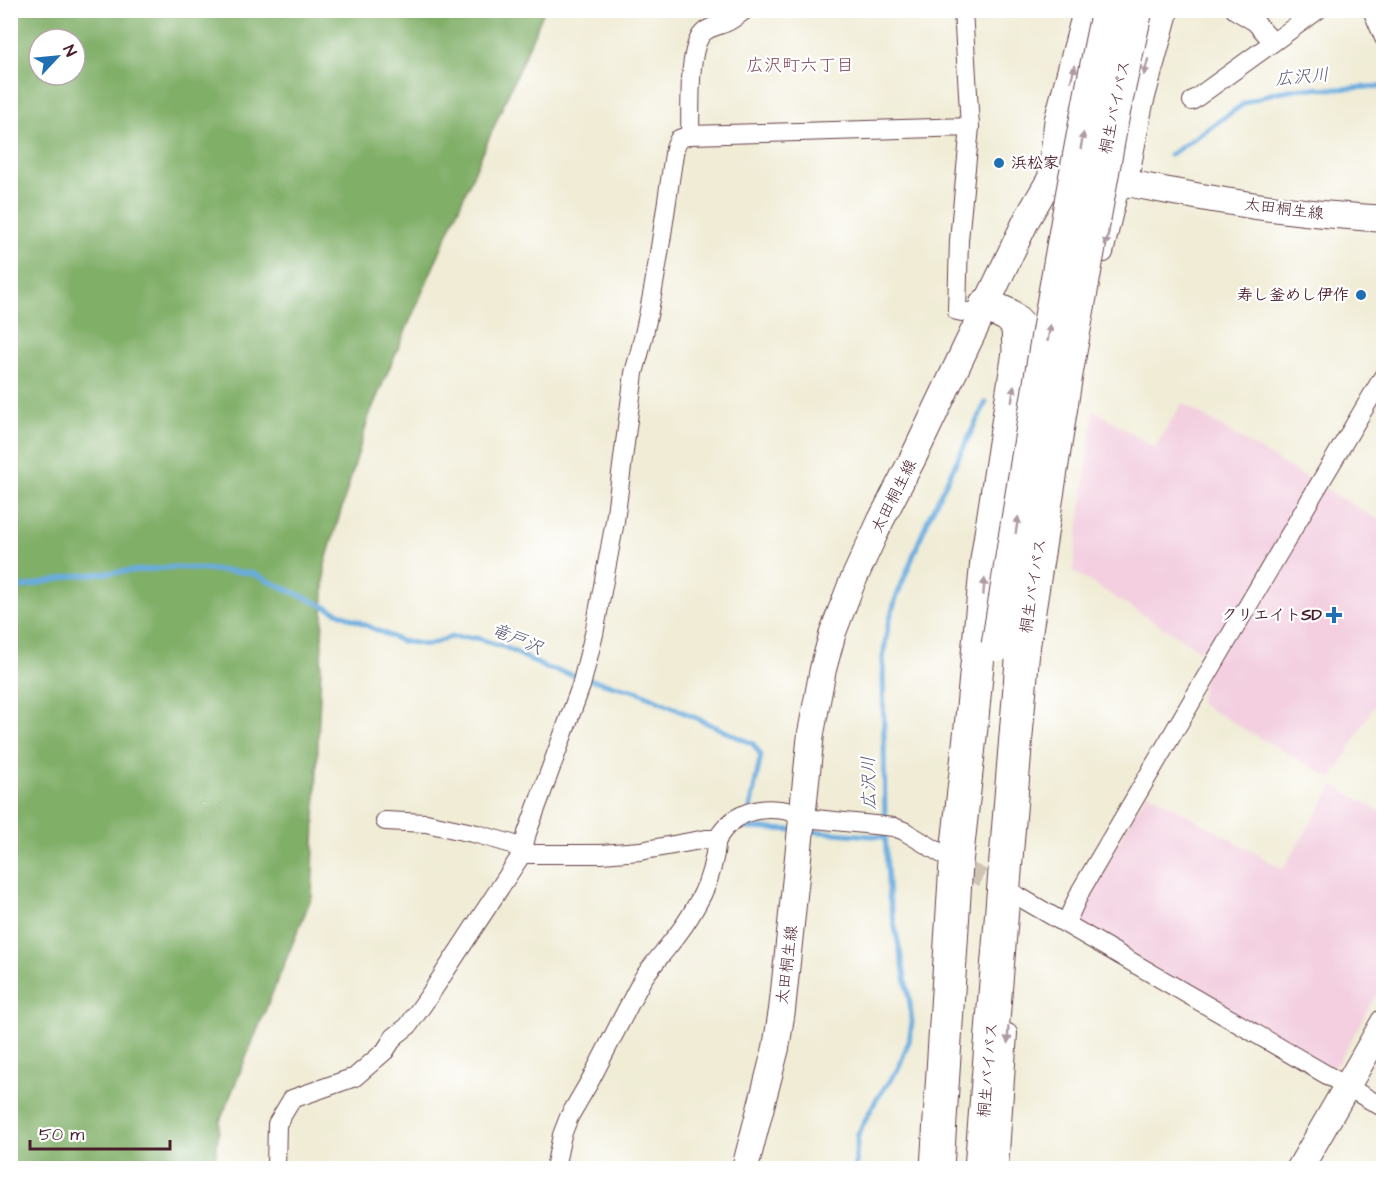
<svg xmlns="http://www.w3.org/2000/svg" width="1394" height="1179" viewBox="0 0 1394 1179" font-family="'Architects Daughter','Klee One',sans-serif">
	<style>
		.built { fill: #f3cfe0 }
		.forest { fill: #80af68; stroke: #65674a; stroke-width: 1.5; fill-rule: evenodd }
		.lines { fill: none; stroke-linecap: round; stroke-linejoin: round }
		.stream { stroke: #69acde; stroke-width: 5 }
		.street-tunnel { stroke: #cfc3b4; stroke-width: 18; stroke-dasharray: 18 9; stroke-linecap: butt }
		.street-casing { stroke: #633e45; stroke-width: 20 }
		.secondary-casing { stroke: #633e45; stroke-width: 28 }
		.highway-casing { stroke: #633e45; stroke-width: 35 }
		.street { stroke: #fff; stroke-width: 18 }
		.secondary { stroke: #fff; stroke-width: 26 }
		.highway { stroke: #fff; stroke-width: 33 }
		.highway-bridge-casing { stroke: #633e45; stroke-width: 35; stroke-linecap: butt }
		.highway-bridge { stroke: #fff; stroke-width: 33 }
		.oneway { fill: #ae9aa0 }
		.poi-dot { fill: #1f6fb2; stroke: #fff; stroke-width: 2 }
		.labels { text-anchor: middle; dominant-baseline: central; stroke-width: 4.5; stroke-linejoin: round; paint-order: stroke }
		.street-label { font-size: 16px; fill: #4a1f2b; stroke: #fff }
		.poi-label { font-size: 16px; font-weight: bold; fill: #4a1f2b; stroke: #fff; text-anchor: end }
		.neighbourhood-label { font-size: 18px; fill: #814a5d; stroke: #fff }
		.water-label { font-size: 18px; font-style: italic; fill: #565773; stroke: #fff }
	</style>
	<rect width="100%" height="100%" fill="#fff"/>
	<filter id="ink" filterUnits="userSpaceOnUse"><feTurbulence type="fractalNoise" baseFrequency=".0167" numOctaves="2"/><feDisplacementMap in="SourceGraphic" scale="12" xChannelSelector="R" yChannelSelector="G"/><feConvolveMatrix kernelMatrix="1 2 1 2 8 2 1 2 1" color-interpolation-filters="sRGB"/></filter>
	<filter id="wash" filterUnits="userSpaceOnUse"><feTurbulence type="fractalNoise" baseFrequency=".008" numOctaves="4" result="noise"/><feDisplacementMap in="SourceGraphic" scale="24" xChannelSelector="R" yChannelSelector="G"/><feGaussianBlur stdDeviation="1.35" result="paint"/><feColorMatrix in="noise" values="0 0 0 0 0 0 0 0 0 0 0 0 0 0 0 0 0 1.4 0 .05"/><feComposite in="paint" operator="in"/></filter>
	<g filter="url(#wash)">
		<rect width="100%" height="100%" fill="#f0ecd6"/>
		<path class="built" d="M 1182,403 L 1311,481 L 1383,522 L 1383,690 L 1332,779 L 1199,703 L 1209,656 L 1073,571 L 1094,410 L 1155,448 Z
			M 1334,785 L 1383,813 L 1383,983 L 1336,1066 L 1323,1068 L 1084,927 L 1077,915 L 1147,792 L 1283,869 Z"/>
		<path class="forest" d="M 10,11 L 544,11 L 370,413 L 325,564 L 312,896 L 220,1121 L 215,1161 L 228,1168 L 11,1168 ZM 39,39 L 75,39 L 75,75 L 39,75 Z"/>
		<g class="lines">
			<path class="stream" d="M 1170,155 L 1245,103 L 1273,93 L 1301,88 L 1337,89 L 1384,86
				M 10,590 L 72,576 L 177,567 L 251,573 L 401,641 L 428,645 L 451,637 L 477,638 L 507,648 L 546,668 L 639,692 L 753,744 L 761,755 L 750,809
				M 748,818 L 746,828 L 795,830
				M 885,823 L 883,658 L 888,625 L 896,598 L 929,517 L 986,402
				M 807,831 L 885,837
				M 856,1168 L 856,1154 L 858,1134 L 876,1100 L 898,1069 L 909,1041 L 912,1023 L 909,997 L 889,897 L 885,835"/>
		</g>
	</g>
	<g filter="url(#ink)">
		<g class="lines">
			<path class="street-tunnel" d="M 967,870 L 1009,891"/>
			<g class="street-casing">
				<path id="street" d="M 963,10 L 970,127 L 959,240 L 957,311 C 967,314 977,311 986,305
					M 1235,10 L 1255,22 L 1273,42
					M 1372,10 L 1384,38
					M 1192,101 L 1318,10
					M 690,135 C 691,112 687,49 703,33 C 709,27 717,26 725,23 C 732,20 738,15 745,10
					M 1104,253 L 1121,182
					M 385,821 L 426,823 L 477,834 L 512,844 L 522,854 L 601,854 L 640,851 L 706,839 L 718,839
					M 1016,895 L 1384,1108
					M 1066,923 L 1081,890 C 1182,718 1282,546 1384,375
					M 276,1168 L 277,1124 L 292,1099 L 355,1077 L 385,1051 L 394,1037 L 408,1026 L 429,996 L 522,854 L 527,833 L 581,686 L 594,634 L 615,521 L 634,373 C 655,301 663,222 675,148 L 679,139 L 690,135 L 970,127
					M 555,1168 L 562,1135 L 569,1117 L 591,1079 L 642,980 C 650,967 661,956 670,944 C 680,932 689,919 696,906 C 705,891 711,875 714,858 C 716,852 715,846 717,840 C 719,835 724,829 728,825 C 752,802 787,808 815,819 L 894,827 L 904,831 L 962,866
					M 999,1168 L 1008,1033"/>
			</g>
			<g class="secondary-casing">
				<path id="secondary" d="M 745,1168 L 776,1048 L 782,1010 L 811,733 L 823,669 L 833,632 L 851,585 L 881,520 L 914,456 L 1027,219 L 1055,171 C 1114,179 1173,193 1232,202 C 1282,211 1333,215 1384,219
					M 1300,1168 L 1384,1022"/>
			</g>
			<g class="highway-casing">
				<path id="highway" d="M 1055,171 L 1061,121 L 1090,10
					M 1121,182 L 1136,105 L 1162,10
					M 937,1168 L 956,863 L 972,718 L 987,560 L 1019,352 L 1018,325 L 1008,315 L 986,305
					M 981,1168 L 1023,649"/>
			</g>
			<use href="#street" class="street"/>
			<use href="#secondary" class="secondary"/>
			<use href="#highway" class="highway"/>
			<g class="highway-bridge-casing">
				<path id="highway-bridge" d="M 998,645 C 1032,433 1064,221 1108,10
					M 1023,649 L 1066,374 L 1113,114 L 1136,10"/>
			</g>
			<use href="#highway-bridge" class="highway-bridge"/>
		</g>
		<defs><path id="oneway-solid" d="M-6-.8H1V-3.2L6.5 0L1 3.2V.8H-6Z" transform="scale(1.5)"/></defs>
		<g class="oneway">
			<use href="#oneway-solid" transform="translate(1146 67) rotate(105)"/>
			<use href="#oneway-solid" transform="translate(1073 73) rotate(-75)"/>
			<use href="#oneway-solid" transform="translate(1082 141) rotate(-80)"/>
			<use href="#oneway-solid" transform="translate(1107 238) rotate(103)"/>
			<use href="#oneway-solid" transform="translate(1049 333) rotate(-80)"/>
			<use href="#oneway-solid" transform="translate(1013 394) rotate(-81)"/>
			<use href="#oneway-solid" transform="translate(1017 525) rotate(-81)"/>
			<use href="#oneway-solid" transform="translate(984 587) rotate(-85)"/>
			<use href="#oneway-solid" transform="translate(1008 1035) rotate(93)"/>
		</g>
	</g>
	<g class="poi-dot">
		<circle cx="999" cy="163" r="6"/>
		<circle cx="1361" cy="295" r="6"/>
		<path d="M1331 606h6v6h6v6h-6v6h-6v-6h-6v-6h6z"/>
	</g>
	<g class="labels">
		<g class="street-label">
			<text transform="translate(1115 107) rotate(-78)">桐生バイパス</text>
			<text transform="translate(1284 209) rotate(7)">太田桐生線</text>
			<text transform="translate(894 496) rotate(-63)">太田桐生線</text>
			<text transform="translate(1033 586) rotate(-81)">桐生バイパス</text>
			<text transform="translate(787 965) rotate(-83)">太田桐生線</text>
			<text transform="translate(988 1070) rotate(-85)">桐生バイパス</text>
		</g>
		<g class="poi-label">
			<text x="1011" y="163" text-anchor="start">浜松家</text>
			<text x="1349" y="295">寿し釜めし伊作</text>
			<text x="1322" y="615">クリエイトSD</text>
		</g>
		<g class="neighbourhood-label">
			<text x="800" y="65">広沢町六丁目</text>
		</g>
		<g class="water-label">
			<text transform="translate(1302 77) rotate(-5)">広沢川</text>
			<text transform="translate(517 639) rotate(23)">竜戸沢</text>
			<text transform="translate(869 783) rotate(-91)">広沢川</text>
		</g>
	</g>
	<rect width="1394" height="1179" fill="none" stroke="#fff" stroke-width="36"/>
	<g transform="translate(57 57) rotate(64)"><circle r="28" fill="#ffffff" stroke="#b7a5aa" stroke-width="1.5"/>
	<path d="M0-4.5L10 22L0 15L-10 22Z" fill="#1f6fb2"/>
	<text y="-9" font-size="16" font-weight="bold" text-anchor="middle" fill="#4a1f2b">N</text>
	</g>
	<path d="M30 1140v9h140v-9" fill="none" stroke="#4a1f2b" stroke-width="3"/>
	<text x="39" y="1140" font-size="18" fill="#4a1f2b" stroke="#ffffff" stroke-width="4.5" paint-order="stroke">50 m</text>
</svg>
